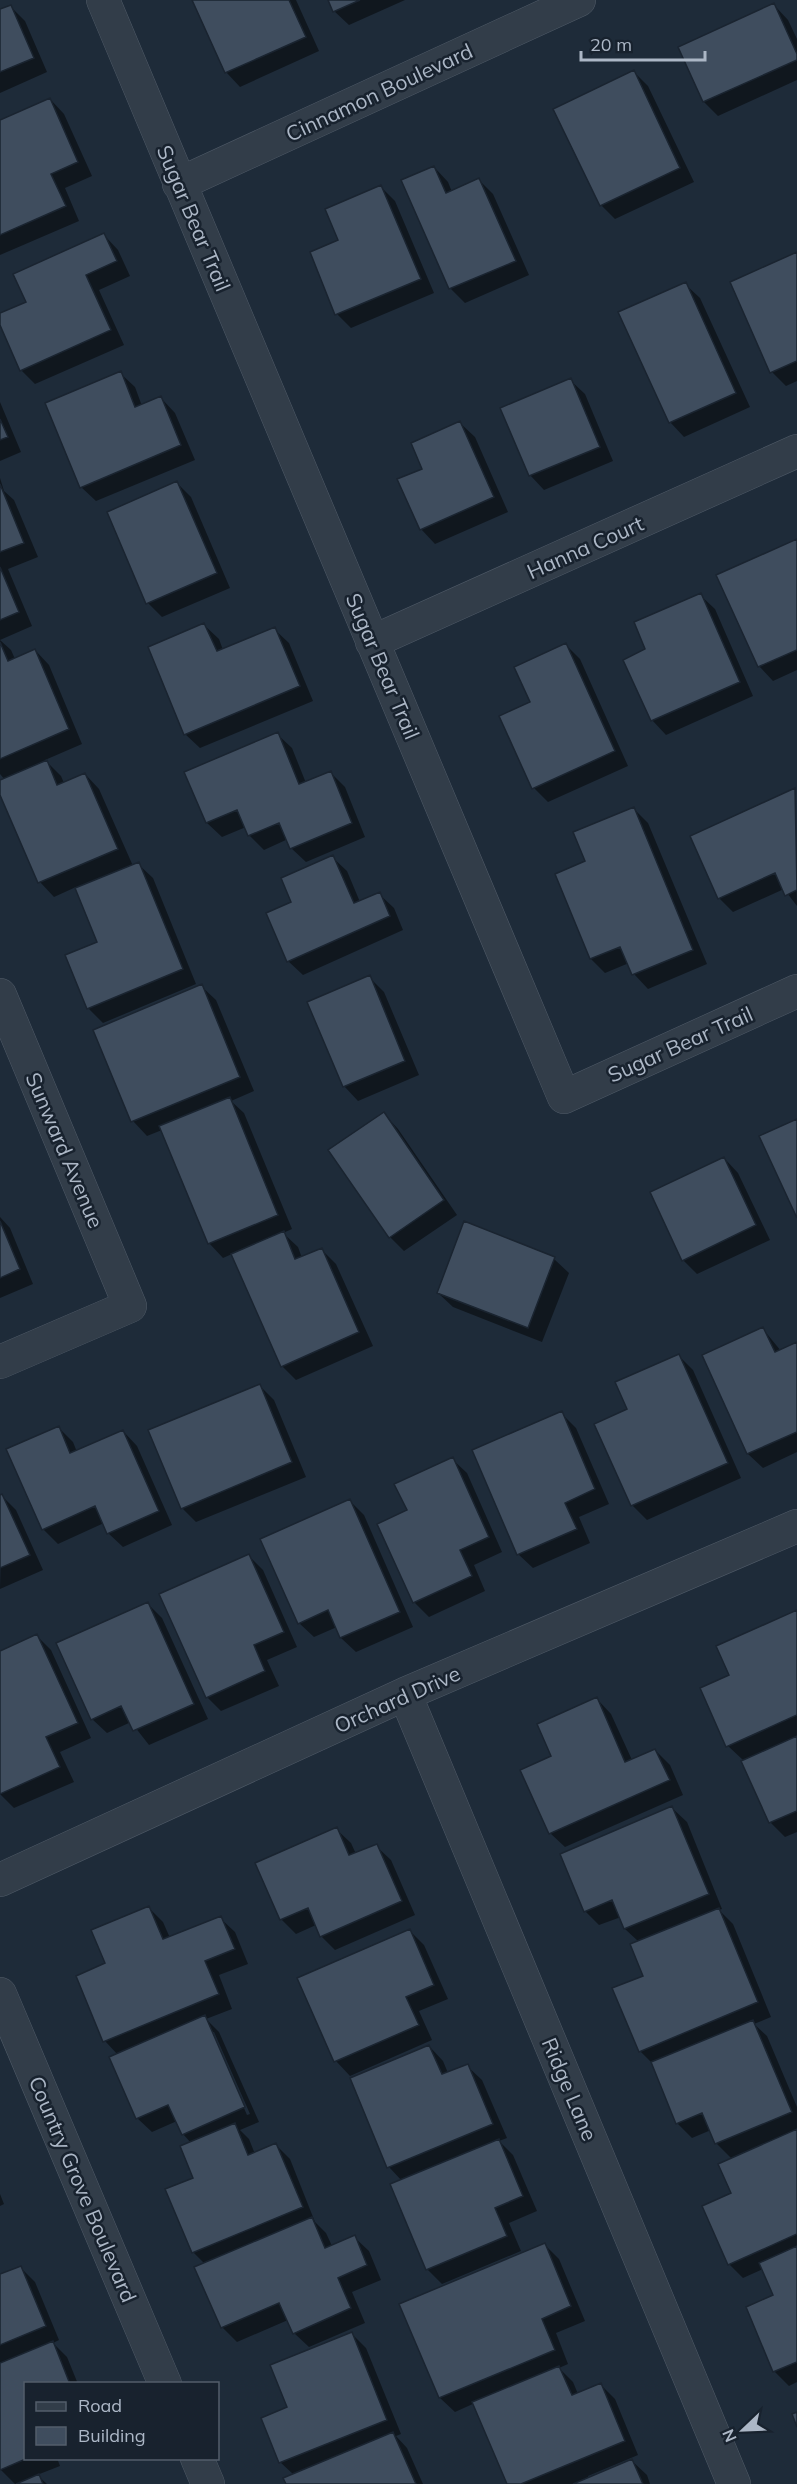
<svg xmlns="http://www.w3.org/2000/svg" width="797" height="2484" viewBox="0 0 797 2484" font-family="Mulish,sans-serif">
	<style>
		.shadow { fill: #0007; fill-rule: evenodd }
		.building { fill: #3f4d5e; stroke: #1a2430; stroke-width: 1.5 }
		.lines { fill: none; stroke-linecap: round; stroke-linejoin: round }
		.minor-casing { stroke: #4f5a67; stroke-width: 34 }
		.minor { stroke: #323d49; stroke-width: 33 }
		.labels { text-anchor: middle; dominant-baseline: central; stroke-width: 5; stroke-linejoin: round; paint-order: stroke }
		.street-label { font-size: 21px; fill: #acb7c6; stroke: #18222e }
	</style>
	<rect width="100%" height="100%" fill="#1e2b39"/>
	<path class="shadow" d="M 193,0 L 296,0 L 319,51 L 240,87 L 226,72 Z
		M 329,0 L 405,0 L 349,25 L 334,11 Z
		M 774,5 L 788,20 L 797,39 L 797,80 L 718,116 L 704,102 L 680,48 Z
		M 10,6 L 25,21 L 47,72 L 0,93 L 0,11 Z
		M 634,72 L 648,86 L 694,182 L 615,219 L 601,205 Z
		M 50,99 L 64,114 L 92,176 L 65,188 L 79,221 L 0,255 L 0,121 Z
		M 434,167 L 448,182 L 452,192 L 479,180 L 493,194 L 529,275 L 465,303 L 451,289 L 403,181 Z
		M 381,187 L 395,201 L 434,293 L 351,328 L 337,314 L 340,241 Z
		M 104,235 L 118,250 L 130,276 L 99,290 L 124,345 L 35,384 L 21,370 L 0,322 L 0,314 L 28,303 Z
		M 797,253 L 797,381 L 786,386 L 772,372 Z
		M 685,284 L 700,298 L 750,407 L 684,437 L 670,422 Z
		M 120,373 L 135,387 L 142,406 L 161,398 L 175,413 L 195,460 L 96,501 L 81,487 Z
		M 570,380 L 585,394 L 613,461 L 544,490 L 530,475 Z
		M 0,402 L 21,452 L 0,461 Z
		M 460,423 L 475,437 L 508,512 L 435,544 L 421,529 L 424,469 Z
		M 0,478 L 4,491 L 14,500 L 38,557 L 8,569 L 32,626 L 0,640 L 11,650 L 15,659 L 35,650 L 49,665 L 82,744 L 45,760 L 61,776 L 64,783 L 85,774 L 99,789 L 133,866 L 138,864 L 153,878 L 196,984 L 103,1023 L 89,1009 L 67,956 L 99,942 L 76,887 L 54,897 L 40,882 L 0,791 L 0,782 L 5,780 L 0,774 Z
		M 177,483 L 191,497 L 230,588 L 162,617 L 148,603 Z
		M 797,541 L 797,670 L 773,681 L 759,666 Z
		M 700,595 L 715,609 L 753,696 L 666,735 L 652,720 L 647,650 Z
		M 204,625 L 219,639 L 223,650 L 274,629 L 289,643 L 313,701 L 200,748 L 185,734 Z
		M 566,645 L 580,659 L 628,766 L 548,802 L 534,788 L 532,703 Z
		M 277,734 L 292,748 L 306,783 L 330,772 L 345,787 L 365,837 L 306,862 L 291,848 L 288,839 L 264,850 L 249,835 L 246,827 L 222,837 L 207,823 L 186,773 Z
		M 795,790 L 797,906 L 784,889 L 733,912 L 719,898 L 692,837 Z
		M 634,809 L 648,823 L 707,964 L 648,989 L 634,974 L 629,963 L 605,973 L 591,959 L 557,875 L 587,862 Z
		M 332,857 L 347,871 L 360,902 L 379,894 L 394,908 L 403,930 L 303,975 L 288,961 L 293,902 Z
		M 369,977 L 384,992 L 419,1075 L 358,1101 L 344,1086 Z
		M 201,986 L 216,1000 L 254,1091 L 231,1101 L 244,1113 L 292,1229 L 283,1233 L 298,1247 L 302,1258 L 322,1250 L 336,1264 L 373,1346 L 296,1380 L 282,1366 L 232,1254 L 223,1258 L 209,1243 L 162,1130 L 147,1136 L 133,1121 L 95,1030 Z
		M 384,1114 L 398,1129 L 457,1215 L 404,1251 L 390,1237 Z
		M 724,1158 L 738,1173 L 770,1240 L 697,1274 L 683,1260 Z
		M 0,1217 L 10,1228 L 33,1284 L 0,1298 Z
		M 554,1259 L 569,1273 L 542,1342 L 453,1307 L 438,1293 Z
		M 763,1329 L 781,1351 L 797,1343 L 797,1452 L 763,1468 L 748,1454 L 704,1356 Z
		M 679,1356 L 693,1370 L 741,1478 L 647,1520 L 632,1505 L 596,1425 L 629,1410 Z
		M 259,1385 L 274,1400 L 306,1477 L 196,1522 L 182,1508 Z
		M 561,1413 L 576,1428 L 609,1504 L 579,1517 L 590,1543 L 533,1568 L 518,1554 Z
		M 58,1427 L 73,1442 L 77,1452 L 123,1431 L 137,1446 L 172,1525 L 123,1547 L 108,1533 L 104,1523 L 58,1544 L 43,1529 Z
		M 452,1459 L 467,1473 L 502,1552 L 474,1565 L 485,1591 L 429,1617 L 415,1603 L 379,1525 L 409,1511 Z
		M 2,1496 L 16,1510 L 43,1570 L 0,1589 Z
		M 350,1501 L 364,1515 L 413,1627 L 356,1652 L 341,1638 L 337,1627 L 314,1637 L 299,1623 Z
		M 249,1556 L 263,1570 L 297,1647 L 267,1660 L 279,1686 L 221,1711 L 207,1697 Z
		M 147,1603 L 162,1618 L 208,1719 L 149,1745 L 131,1722 L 107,1733 L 92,1719 Z
		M 797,1611 L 797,1832 L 785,1837 L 771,1823 L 743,1760 L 728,1746 L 731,1676 Z
		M 37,1636 L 51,1650 L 91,1738 L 60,1752 L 74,1782 L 14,1808 L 0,1794 L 0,1653 Z
		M 597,1699 L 611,1714 L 632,1760 L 655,1750 L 670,1765 L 683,1795 L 565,1847 L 550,1833 L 553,1757 Z
		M 672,1808 L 687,1822 L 722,1909 L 719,1910 L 733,1924 L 771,2017 L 754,2024 L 767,2036 L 797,2107 L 797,2382 L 789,2386 L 774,2371 L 774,2296 L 763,2269 L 743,2278 L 729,2264 L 732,2159 L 716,2143 L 711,2130 L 692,2138 L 677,2123 L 653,2064 L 640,2051 L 645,1976 L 639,1942 L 625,1929 L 621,1917 L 599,1925 L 585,1911 Z
		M 336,1829 L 351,1843 L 356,1854 L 376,1846 L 391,1860 L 415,1915 L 335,1950 L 321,1936 L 316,1925 L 296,1934 L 281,1919 Z
		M 149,1908 L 163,1922 L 170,1938 L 220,1918 L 235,1932 L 248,1964 L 219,1975 L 232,2009 L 206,2019 L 219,2032 L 259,2122 L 240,2130 L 249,2139 L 255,2154 L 276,2145 L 290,2159 L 315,2222 L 326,2233 L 332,2246 L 354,2237 L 369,2251 L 381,2280 L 352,2292 L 365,2323 L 309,2347 L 294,2333 L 288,2320 L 237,2342 L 222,2327 L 205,2264 L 193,2252 L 195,2179 L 191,2143 L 183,2134 L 177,2121 L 152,2132 L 137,2118 L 118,2055 L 105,2041 L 107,1964 ZM 211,2032 L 214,2032 L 250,2114 L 247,2115 Z
		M 409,1930 L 424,1945 L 448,1999 L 419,2011 L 432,2040 L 350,2076 L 336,2061 L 299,1979 Z
		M 429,2046 L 443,2061 L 448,2073 L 467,2066 L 482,2080 L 507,2138 L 499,2141 L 513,2155 L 537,2211 L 509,2223 L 521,2251 L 442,2284 L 427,2269 L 402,2181 L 389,2167 Z
		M 0,2194 L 4,2204 L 0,2206 Z
		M 545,2245 L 559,2259 L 585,2321 L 556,2333 L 568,2364 L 559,2368 L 573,2382 L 578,2394 L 600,2384 L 615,2399 L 638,2455 L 588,2476 L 589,2479 L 632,2461 L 647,2475 L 650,2484 L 508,2484 L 475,2403 L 455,2412 L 440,2398 Z
		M 20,2267 L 35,2282 L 59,2340 L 53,2343 L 67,2357 L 78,2384 L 26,2384 L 26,2458 L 57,2458 L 60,2466 L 37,2475 L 47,2484 L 15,2484 L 0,2469 L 0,2276 Z
		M 352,2334 L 366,2348 L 401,2434 L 396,2436 L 407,2448 L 423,2484 L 287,2484 L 294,2475 L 280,2462 L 289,2408 Z"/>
	<path class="building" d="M 192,0 L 289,0 L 306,37 L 225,73 Z
		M 328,0 L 360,0 L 333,12 Z
		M 774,3 L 797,54 L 797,60 L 703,102 L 678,47 Z
		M 11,5 L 34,58 L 0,72 L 0,9 Z
		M 634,70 L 680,168 L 600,206 L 553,109 Z
		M 50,98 L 78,162 L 51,174 L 66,206 L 0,235 L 0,120 Z
		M 434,166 L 446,193 L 479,178 L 516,261 L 449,289 L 401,180 Z
		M 381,185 L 421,279 L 335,315 L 310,252 L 338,240 L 325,209 Z
		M 104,233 L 117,261 L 86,275 L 111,330 L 20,371 L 0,325 L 0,313 L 26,302 L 13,274 Z
		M 797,252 L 797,361 L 770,373 L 730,282 Z
		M 686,282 L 736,393 L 669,423 L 618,312 Z
		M 121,371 L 135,407 L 161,396 L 181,445 L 80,488 L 45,403 Z
		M 571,378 L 600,447 L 529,476 L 500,408 Z
		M 0,419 L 8,437 L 0,440 Z
		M 460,421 L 494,497 L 420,530 L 397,479 L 422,469 L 411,443 Z
		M 177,481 L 217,573 L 146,604 L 107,512 Z
		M 0,484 L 24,543 L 0,552 Z
		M 797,539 L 797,650 L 758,667 L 716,575 Z
		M 0,567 L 19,612 L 0,620 Z
		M 701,593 L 740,682 L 651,721 L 623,660 L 645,649 L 634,622 Z
		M 204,623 L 217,651 L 275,627 L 300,686 L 184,735 L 148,647 Z
		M 0,642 L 8,661 L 35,649 L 69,729 L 0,759 Z
		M 566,643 L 615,751 L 532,789 L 499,716 L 530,702 L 514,667 Z
		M 278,732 L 299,784 L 331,771 L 352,823 L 290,849 L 279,823 L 248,836 L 237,810 L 206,823 L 184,772 Z
		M 47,760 L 57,785 L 85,773 L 118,849 L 38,883 L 0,795 L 0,780 Z
		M 795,788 L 797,890 L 785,896 L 775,873 L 718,899 L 690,836 Z
		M 634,807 L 693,950 L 632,975 L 620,947 L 590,959 L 555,874 L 585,861 L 573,832 Z
		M 333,855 L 354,903 L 380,892 L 390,916 L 287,962 L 266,913 L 291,902 L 281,878 Z
		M 139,862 L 183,969 L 87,1009 L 65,955 L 97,942 L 75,888 Z
		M 370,975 L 405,1061 L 343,1087 L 307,1002 Z
		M 202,984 L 240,1077 L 131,1122 L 93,1030 Z
		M 230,1097 L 278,1215 L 208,1244 L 159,1126 Z
		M 384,1112 L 444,1200 L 389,1238 L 328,1150 Z
		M 797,1119 L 797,1218 L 759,1136 Z
		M 724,1157 L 756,1225 L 682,1261 L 650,1192 Z
		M 0,1221 L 20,1269 L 0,1278 Z
		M 464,1221 L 555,1257 L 528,1328 L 437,1293 Z
		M 284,1231 L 295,1259 L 322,1248 L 359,1332 L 281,1367 L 231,1254 Z
		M 763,1327 L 775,1352 L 797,1342 L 797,1432 L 747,1454 L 702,1355 Z
		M 679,1354 L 728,1463 L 631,1506 L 594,1424 L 627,1409 L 615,1382 Z
		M 260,1384 L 292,1462 L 181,1509 L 148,1430 Z
		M 562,1411 L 595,1489 L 565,1503 L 577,1529 L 517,1555 L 472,1450 Z
		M 59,1426 L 70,1453 L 123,1430 L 159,1511 L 107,1534 L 95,1506 L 42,1530 L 6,1449 Z
		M 453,1457 L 489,1537 L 460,1550 L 472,1576 L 413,1603 L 377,1524 L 407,1510 L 394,1484 Z
		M 2,1494 L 30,1555 L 0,1568 L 0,1495 Z
		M 350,1499 L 400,1612 L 340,1638 L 328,1610 L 298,1624 L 260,1539 Z
		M 249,1554 L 284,1632 L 254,1645 L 265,1671 L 206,1698 L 159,1594 Z
		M 148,1602 L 194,1704 L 133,1731 L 121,1706 L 91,1720 L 56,1643 Z
		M 797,1610 L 797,1715 L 726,1747 L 700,1688 L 729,1675 L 716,1646 Z
		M 37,1634 L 78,1723 L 46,1737 L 60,1767 L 0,1794 L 0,1651 Z
		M 597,1697 L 625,1762 L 655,1749 L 670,1780 L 549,1834 L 520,1770 L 551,1756 L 537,1724 Z
		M 797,1736 L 797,1811 L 769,1823 L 741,1761 Z
		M 672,1806 L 709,1894 L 624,1929 L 612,1900 L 584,1912 L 560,1854 Z
		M 337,1827 L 349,1855 L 377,1844 L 402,1901 L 320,1937 L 308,1908 L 280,1920 L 255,1863 Z
		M 149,1906 L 163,1939 L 221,1916 L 235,1949 L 205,1961 L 219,1994 L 103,2042 L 76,1976 L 105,1963 L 91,1930 Z
		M 719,1908 L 758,2002 L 639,2052 L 612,1988 L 643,1976 L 630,1944 Z
		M 410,1929 L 434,1985 L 406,1997 L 419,2025 L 334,2062 L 297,1978 Z
		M 205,2015 L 245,2107 L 182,2135 L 168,2105 L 136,2119 L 109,2057 Z
		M 753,2020 L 792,2112 L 715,2144 L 702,2113 L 676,2124 L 651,2062 Z
		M 429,2045 L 442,2074 L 468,2064 L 493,2124 L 387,2168 L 350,2078 Z
		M 235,2123 L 248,2155 L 276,2143 L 303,2207 L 192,2253 L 165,2189 L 193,2178 L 180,2146 Z
		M 797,2129 L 797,2234 L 728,2265 L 702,2206 L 731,2193 L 718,2164 Z
		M 499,2139 L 523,2196 L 495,2208 L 507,2236 L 426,2270 L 390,2184 Z
		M 312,2217 L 325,2248 L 355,2235 L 367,2265 L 338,2278 L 351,2308 L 293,2334 L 279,2303 L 221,2328 L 194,2267 Z
		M 545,2243 L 571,2306 L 542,2319 L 555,2350 L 439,2398 L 399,2304 Z
		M 797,2246 L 797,2362 L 773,2372 L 746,2307 L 773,2295 L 759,2263 Z
		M 21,2266 L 46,2326 L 0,2345 L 0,2274 Z
		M 352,2332 L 387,2420 L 279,2463 L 261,2418 L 287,2407 L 270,2365 Z
		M 53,2341 L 70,2384 L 26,2384 L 26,2458 L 28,2458 L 0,2470 L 0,2363 Z
		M 559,2366 L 572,2395 L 601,2383 L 625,2441 L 521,2484 L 507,2484 L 472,2402 Z
		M 797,2412 L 797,2427 L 792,2414 Z
		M 393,2432 L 416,2484 L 286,2484 L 283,2478 Z
		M 632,2459 L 643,2484 L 573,2484 Z
		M 39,2474 L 43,2484 L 16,2484 Z"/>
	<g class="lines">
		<g class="minor-casing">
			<path id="minor" d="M 103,0 L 564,1097 L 797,991
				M 179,184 L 579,0
				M 372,642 L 797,451
				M 0,995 L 130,1306 L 0,1362
				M 405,1694 L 734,2484
				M 0,1880 L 405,1694 L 797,1526
				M 0,1994 L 165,2384
				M 197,2458 L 208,2484"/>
		</g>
		<use href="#minor" class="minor"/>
	</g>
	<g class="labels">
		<g class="street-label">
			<text transform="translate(379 92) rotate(-25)">Cinnamon Boulevard</text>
			<text transform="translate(194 218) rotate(67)">Sugar Bear Trail</text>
			<text transform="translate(585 547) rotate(-24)">Hanna Court</text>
			<text transform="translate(383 666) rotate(67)">Sugar Bear Trail</text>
			<text transform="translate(680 1044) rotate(-24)">Sugar Bear Trail</text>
			<text transform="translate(65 1150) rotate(67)">Sunward Avenue</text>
			<text transform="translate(397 1699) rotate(-24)">Orchard Drive</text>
			<text transform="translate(570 2089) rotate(67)">Ridge Lane</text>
			<text transform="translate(83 2189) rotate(67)">Country Grove Boulevard</text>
		</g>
	</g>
	<rect x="24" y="2382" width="195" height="78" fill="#18222e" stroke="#535e6b" stroke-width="1.5"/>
	<rect x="36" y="2402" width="30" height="9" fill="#323d49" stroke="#535e6b" stroke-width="1.5"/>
	<text x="78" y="2412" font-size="18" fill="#acb7c6">Road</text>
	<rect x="36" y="2427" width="30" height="18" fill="#3f4d5e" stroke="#535e6b" stroke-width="1.5"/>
	<text x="78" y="2442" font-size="18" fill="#acb7c6">Building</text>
	<g transform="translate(743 2430) rotate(247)" stroke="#18222e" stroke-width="4.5" paint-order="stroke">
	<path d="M0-4.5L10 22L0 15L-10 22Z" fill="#acb7c6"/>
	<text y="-9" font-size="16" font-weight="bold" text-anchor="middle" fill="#acb7c6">N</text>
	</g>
	<path d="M581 51v9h124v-9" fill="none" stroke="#acb7c6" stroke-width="3"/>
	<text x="590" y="51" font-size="18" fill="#acb7c6" stroke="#18222e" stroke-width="4.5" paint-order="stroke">20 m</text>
</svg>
